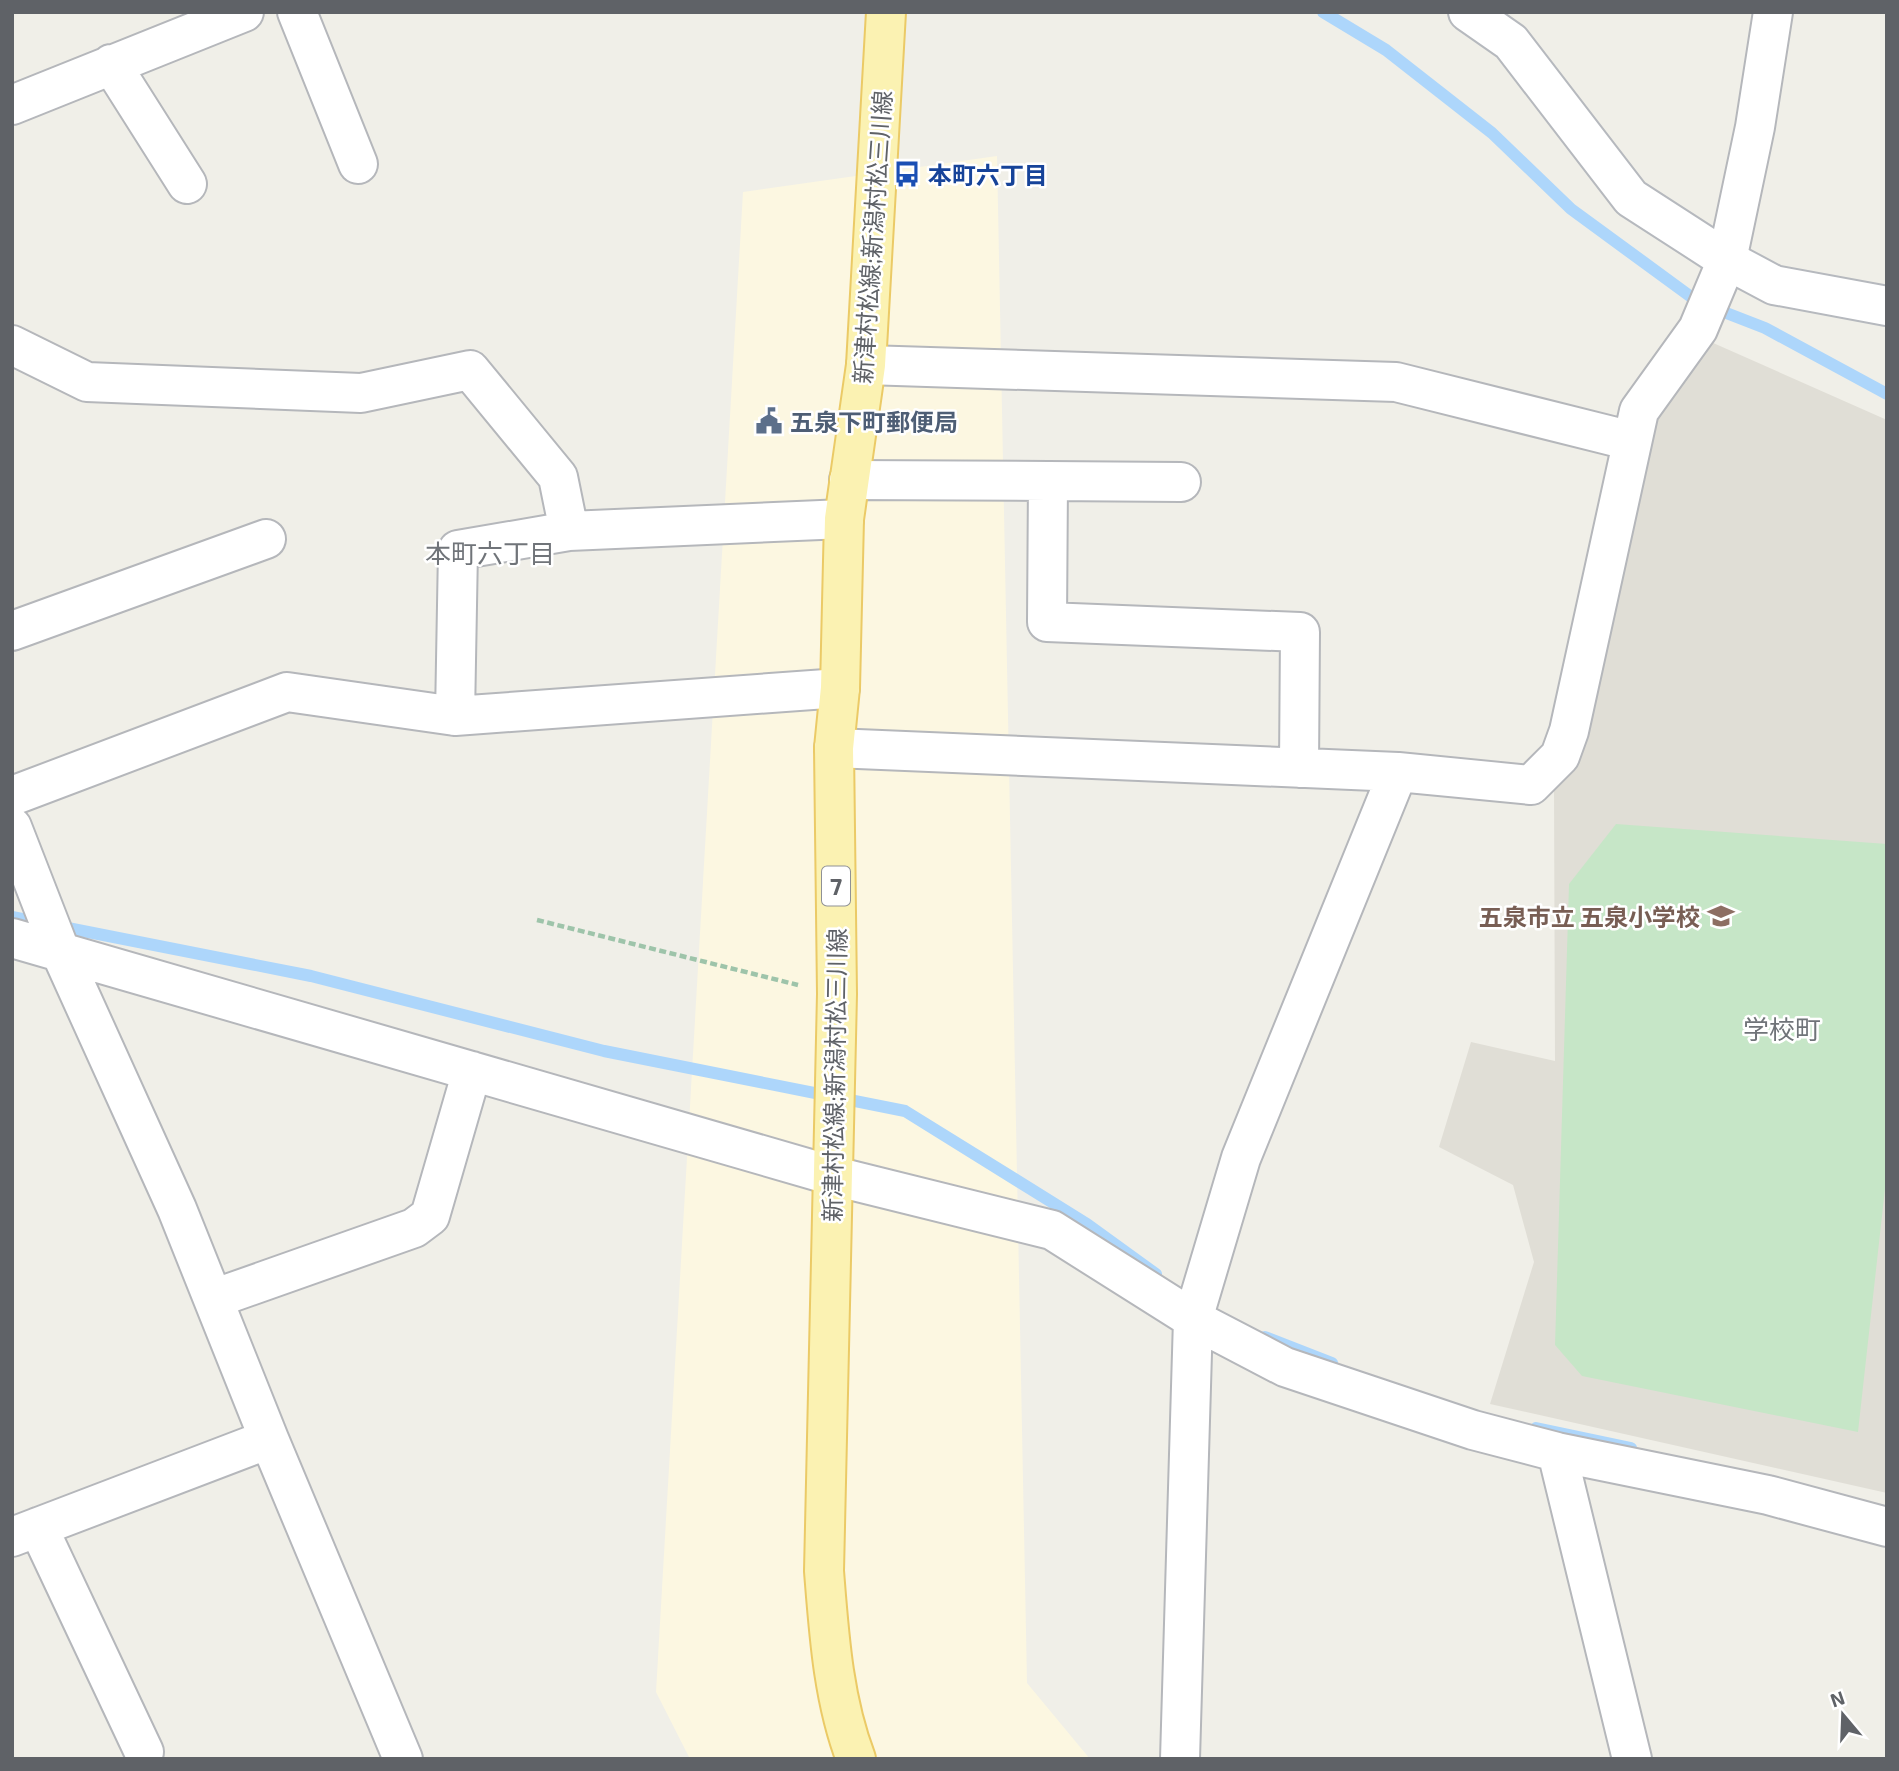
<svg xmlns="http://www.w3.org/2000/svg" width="1899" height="1771" viewBox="0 0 1899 1771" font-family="'Exo 2','Noto Sans JP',sans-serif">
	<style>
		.commercial { fill: #fcf7e1 }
		.education { fill: #e0ded6 }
		.green { fill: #c6e6c7 }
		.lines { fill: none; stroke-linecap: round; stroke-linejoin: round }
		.stream { stroke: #add6fb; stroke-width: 12 }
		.street-casing { stroke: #b5b7bb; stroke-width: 42 }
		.secondary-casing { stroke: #b6b9be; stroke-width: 42 }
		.primary-casing { stroke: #ebca66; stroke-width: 42 }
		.path { stroke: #9ec4aa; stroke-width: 4.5; stroke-dasharray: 7 3.5; stroke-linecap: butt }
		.street { stroke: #fff; stroke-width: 38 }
		.secondary { stroke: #fff; stroke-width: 38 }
		.primary { stroke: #fbf2b2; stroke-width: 38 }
		.labels { text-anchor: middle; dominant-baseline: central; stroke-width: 5; stroke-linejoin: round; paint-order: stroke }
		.shield { fill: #fff; stroke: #8f9195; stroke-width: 2 }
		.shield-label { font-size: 23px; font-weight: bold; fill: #5f6267 }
		.transit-label { font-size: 24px; font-weight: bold; fill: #164399; stroke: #fff; text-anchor: start }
		.street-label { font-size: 24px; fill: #5f6267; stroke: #fff }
		.service-label { font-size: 24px; font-weight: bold; fill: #4e5e75; stroke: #fff; text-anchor: start }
		.education-label { font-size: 24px; font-weight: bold; fill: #785e54; stroke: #fff; text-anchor: end }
		.neighbourhood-label { font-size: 26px; fill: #707479; stroke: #fff }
	</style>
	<rect width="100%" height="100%" fill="#f0efe8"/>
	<path class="commercial" d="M 997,156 L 1027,1683 L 1090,1759 L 690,1759 L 656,1692 L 743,192 Z"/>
	<path class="education" d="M 1711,342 L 1887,420 L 1887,1493 L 1490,1404 L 1534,1262 L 1513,1185 L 1439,1147 L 1471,1042 L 1555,1061 L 1554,789 L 1646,419 Z"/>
	<path class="green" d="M 1616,824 L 1887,844 L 1887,1171 L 1858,1432 L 1582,1376 L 1555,1345 L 1569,884 Z"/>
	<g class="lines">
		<path class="stream" d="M 1323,12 L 1386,50 L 1492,133 L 1571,209 L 1698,302 L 1765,328 L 1887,394
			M 12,917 L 311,976 L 604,1051 L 905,1111 L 1087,1224 L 1156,1274
			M 1265,1337 L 1332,1363
			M 1536,1428 L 1631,1448"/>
		<g class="street-casing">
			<path id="street" d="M 297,12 L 358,164
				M 111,64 L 187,184
				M 12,105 L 244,12
				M 12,345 L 87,382 L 361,393 L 470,370 L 558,477 L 569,531 L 844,519
				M 866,365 L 1396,382 L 1632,441
				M 849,480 L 1048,481 L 1047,622 L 1300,632 L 1299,768
				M 1048,481 L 1181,482
				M 12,631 L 266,539
				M 455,716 L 458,550 L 569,531
				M 834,748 L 1398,772 L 1531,785 L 1560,756 L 1569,731 L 1639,411 L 1698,329 L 1727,260 L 1755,127 L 1773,12
				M 12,796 L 287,692 L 455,716 L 840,688
				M 12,827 L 61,953 L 177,1209 L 269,1439 L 403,1759
				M 12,938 L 834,1176 L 1052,1230 L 1193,1319 L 1285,1367 L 1473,1430 L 1557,1452 L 1768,1495 L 1887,1527
				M 213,1299 L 414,1228 L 430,1216 L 472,1071
				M 1557,1452 L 1632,1759
				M 38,1527 L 144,1752
				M 12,1537 L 269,1439
				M 1180,1759 L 1193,1319 L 1241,1158 L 1398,772"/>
		</g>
		<g class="secondary-casing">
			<path id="secondary" d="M 1468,12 L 1511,42 L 1631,198 L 1727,260 L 1774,285 L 1887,306"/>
		</g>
		<g class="primary-casing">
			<path id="primary" d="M 856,1759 C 833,1699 829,1634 824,1571 L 837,994 L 834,748 L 840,688 L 844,519 L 866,365 L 886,12"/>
		</g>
		<path class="path" d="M 537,920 L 798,985"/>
		<use href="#street" class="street"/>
		<use href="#secondary" class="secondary"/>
		<use href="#primary" class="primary"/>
	</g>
	<defs>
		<g id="bus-bare" transform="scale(2.1)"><path d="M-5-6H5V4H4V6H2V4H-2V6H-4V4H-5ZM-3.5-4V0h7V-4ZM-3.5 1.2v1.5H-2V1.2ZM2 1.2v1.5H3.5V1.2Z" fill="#1a4fb4" stroke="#fff" stroke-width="2.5" paint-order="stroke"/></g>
		<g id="civic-bare" transform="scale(2.1)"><path d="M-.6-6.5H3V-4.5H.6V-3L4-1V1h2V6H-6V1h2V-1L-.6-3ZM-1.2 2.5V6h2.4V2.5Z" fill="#5c6f8a" stroke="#fff" stroke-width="2.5" paint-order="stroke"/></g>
		<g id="school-bare" transform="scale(2.1)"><path d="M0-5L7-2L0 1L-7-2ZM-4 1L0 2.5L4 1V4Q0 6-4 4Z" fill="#8d6e63" stroke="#fff" stroke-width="2.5" paint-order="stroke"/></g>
	</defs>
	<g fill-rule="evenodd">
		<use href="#bus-bare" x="907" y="174"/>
		<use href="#civic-bare" x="769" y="421"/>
		<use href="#school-bare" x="1721" y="916"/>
	</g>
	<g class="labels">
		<rect class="shield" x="822" y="866.5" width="28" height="39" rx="5"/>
		<g class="shield-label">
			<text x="836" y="886">7</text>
		</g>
		<g class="transit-label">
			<text x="928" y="174">本町六丁目</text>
		</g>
		<g class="street-label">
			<text transform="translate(872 237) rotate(-86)">新津村松線;新潟村松三川線</text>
			<text transform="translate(834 1075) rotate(-89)">新津村松線;新潟村松三川線</text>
		</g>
		<g class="service-label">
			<text x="790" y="421">五泉下町郵便局</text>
		</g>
		<g class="education-label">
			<text x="1700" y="916">五泉市立 五泉小学校</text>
		</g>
		<g class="neighbourhood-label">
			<text x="490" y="552">本町六丁目</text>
			<text x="1782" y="1028">学校町</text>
		</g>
	</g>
	<rect width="1899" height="1771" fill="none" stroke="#5f6267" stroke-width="28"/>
	<g transform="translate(1843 1715) rotate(341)" stroke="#ffffff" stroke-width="5" paint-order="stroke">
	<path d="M0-5L12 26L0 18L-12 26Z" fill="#5f6267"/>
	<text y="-10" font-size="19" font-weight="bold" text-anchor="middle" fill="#5f6267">N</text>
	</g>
</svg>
